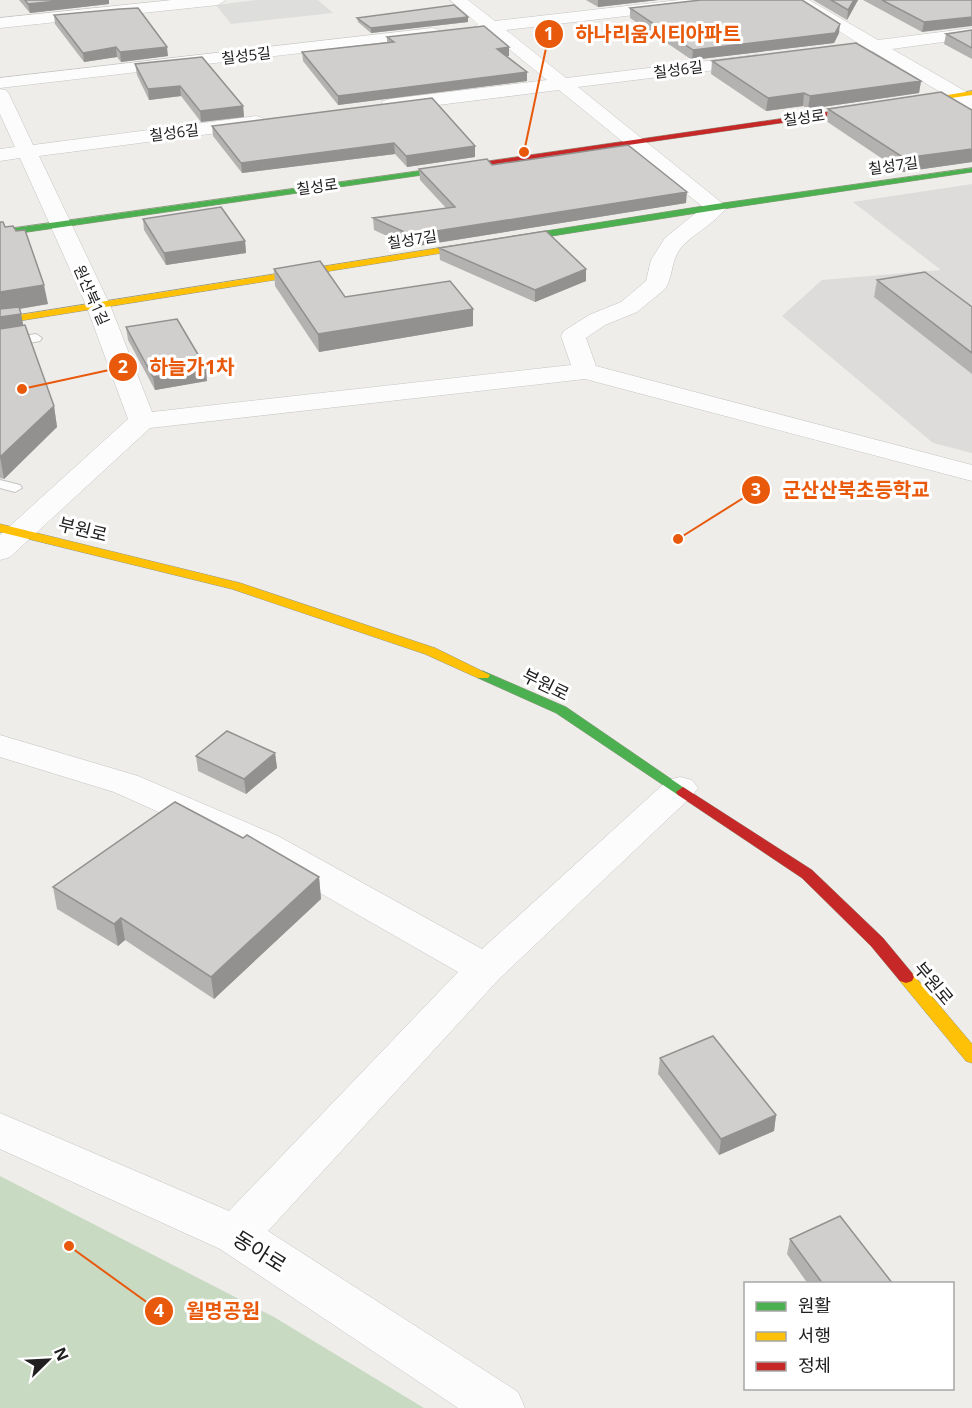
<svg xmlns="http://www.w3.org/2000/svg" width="972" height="1408" viewBox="0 0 972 1408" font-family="'Open Sans','Noto Sans KR',sans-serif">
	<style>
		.residential { fill: #dddcdb }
		.forest { fill: #c9dac2 }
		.parking { fill: #dededc }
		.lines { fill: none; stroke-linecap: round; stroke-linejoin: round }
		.lane-casing { stroke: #c4c3c2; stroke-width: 2 }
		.street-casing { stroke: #c4c3c2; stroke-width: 1 }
		.fast-casing { stroke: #949683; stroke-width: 1 }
		.slow-casing { stroke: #949683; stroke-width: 1 }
		.jam-casing { stroke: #949683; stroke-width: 1 }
		.lane { fill: #fcfcfc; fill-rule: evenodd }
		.street { fill: #fcfcfc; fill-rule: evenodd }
		.fast { fill: #4caf50; fill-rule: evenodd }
		.slow { fill: #ffc107; fill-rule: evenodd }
		.jam { fill: #c62828; fill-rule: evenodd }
		.wall { fill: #b4b2b0 }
		.shaded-wall { fill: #929190 }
		.building { fill: #d1cfcd; stroke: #929190; stroke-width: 1.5 }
		.labels { text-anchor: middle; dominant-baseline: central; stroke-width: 6; stroke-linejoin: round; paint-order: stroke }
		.far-street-label { font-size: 15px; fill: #202020; stroke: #fff }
		.street-label { font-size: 18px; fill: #202020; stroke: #fff }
		.near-street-label { font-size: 21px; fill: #202020; stroke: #fff }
		.leader { fill: none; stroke: #e8590c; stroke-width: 2 }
		.callout-dot { fill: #e8590c; stroke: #fff; stroke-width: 2 }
		.mark-label { font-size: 18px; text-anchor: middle; font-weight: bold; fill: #fff }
		.callout-label { font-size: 20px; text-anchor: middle; font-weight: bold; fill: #e8590c; stroke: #fff; stroke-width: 6; stroke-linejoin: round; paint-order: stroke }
	</style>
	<rect width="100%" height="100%" fill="#eeedea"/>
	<path class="residential" d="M 972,184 L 972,453 L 933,443 L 782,316 L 822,280 L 941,270 L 853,202 Z"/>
	<path class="forest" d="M 0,1176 L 274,1317 L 424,1408 L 0,1408 Z"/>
	<path class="parking" d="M 256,0 L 318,0 L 333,13 L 231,24 L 216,5 Z"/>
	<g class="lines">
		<g class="lane-casing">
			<path id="lane" d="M 36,334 L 42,338 L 40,341 L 0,348 L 0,340 Z
				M 0,480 L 20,485 L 22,488 L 15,492 L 0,488 Z"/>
		</g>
		<g class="street-casing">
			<path id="street" d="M 172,0 L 226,0 L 218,5 L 0,28 L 0,18 Z
				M 450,0 L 468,0 L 495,21 L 679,0 L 728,0 L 720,5 L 506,30 L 566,78 L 756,55 L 762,56 L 765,60 L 762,64 L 756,65 L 578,87 L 727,207 C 715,224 693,233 680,249 C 671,261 673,277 665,289 L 637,312 L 605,325 L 586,338 L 596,366 L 972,465 L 972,481 L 585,379 L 150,428 L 10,557 L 0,560 L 0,535 L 128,419 L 86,305 L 20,158 L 0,161 L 0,149 L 15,147 L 0,114 L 0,89 L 6,90 L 9,94 L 33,145 L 256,116 L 263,118 L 265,122 L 263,126 L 256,128 L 39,156 L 110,305 L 152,412 L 571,365 L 561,336 L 564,331 L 589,315 L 621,302 L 646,281 L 651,260 L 665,238 L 703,207 L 559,90 L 390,111 L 383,109 L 381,105 L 383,101 L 390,99 L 547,80 L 488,32 L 475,32 L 473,28 L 478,24 Z
				M 790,0 L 809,0 L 878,40 L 972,28 L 972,38 L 892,49 L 972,95 L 972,109 L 965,107 L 872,51 L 819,58 L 813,57 L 810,53 L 813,49 L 858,43 Z
				M 432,28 L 438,29 L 440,33 L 438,37 L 0,88 L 0,78 Z
				M 0,735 L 138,776 L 278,836 L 482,949 L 668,780 L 680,777 L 692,780 L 698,788 L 692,796 L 499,979 L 268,1231 L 518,1392 L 525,1408 L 458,1408 L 220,1249 L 0,1149 L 0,1113 L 229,1211 L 458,972 L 252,854 L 114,792 L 0,757 Z"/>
		</g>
		<g class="fast-casing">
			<path id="fast" d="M 454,166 L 458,168 L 457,170 L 0,236 L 0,230 Z
				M 972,168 L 972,172 L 716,210 L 451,252 L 446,249 L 451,246 L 716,204 Z
				M 483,671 L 566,707 L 690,792 L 683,797 L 678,795 L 556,713 L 478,678 L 476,675 L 478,672 Z"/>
		</g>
		<g class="slow-casing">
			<path id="slow" d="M 972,91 L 972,95 L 896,106 L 892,104 Z
				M 451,246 L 454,247 L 454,251 L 0,324 L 0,318 Z
				M 0,524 L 240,583 L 435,648 L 490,675 L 488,678 L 478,678 L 425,654 L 232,589 L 0,532 Z
				M 906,971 L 912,973 L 972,1044 L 972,1063 L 966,1061 L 900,981 L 898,977 L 900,973 Z"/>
		</g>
		<g class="jam-casing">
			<path id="jam" d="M 896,102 L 899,102 L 899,106 L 454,170 L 450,168 L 454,166 Z
				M 683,787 L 812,870 L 883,938 L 912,973 L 914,977 L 912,981 L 906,983 L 900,981 L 871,946 L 802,878 L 678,795 L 676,792 Z"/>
		</g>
		<use href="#lane" class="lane"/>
		<use href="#street" class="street"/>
		<use href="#fast" class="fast"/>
		<use href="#slow" class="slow"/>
		<use href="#jam" class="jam"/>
	</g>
	<path class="wall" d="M 19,0 L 109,0 L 109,4 L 30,13 Z
		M 586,0 L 658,0 L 598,7 Z
		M 813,0 L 858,0 L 847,20 Z
		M 863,0 L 972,0 L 922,32 Z
		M 630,8 L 839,33 L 834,43 L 692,60 L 630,18 Z
		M 54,15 L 168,56 L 121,62 L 117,57 L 84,62 L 55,24 Z
		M 357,18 L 468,22 L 371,33 L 358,22 Z
		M 972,30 L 972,59 L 944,44 L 946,34 Z
		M 387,37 L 509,47 L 509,56 L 507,56 L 527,72 L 527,81 L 338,105 L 303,61 L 302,52 L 387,42 Z
		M 712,61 L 921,81 L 919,93 L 808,109 L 803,106 L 766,111 L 711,74 Z
		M 135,64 L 243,106 L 244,117 L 201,122 L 181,96 L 149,100 L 137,75 Z
		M 432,98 L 475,157 L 407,167 L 395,154 L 242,173 L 213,136 L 212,126 Z
		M 828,109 L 972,110 L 972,162 L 902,172 L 826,121 Z
		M 492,165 L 686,203 L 411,247 L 374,230 L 373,218 L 446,208 L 420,180 L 419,169 Z
		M 143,219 L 245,241 L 246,253 L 166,265 L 144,230 Z
		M 0,222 L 5,227 L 48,304 L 20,309 L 23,325 L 54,406 L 57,427 L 4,479 L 0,478 Z
		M 439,248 L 586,269 L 586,281 L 535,302 L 440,260 Z
		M 274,269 L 345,297 L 473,309 L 473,326 L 319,352 L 275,286 Z
		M 877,280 L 972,307 L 972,374 L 874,297 Z
		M 126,327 L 207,381 L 155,390 L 128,340 Z
		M 275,753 L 277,768 L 246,794 L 198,771 L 196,756 Z
		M 243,838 L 319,877 L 321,899 L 214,999 L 125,940 L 118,946 L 57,909 L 53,887 Z
		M 660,1058 L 776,1115 L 774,1131 L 719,1155 L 658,1074 Z
		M 790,1239 L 893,1284 L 808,1284 L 787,1254 Z"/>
	<path class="shaded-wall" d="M 67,0 L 109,0 L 109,4 L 30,13 L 28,4 Z
		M 598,0 L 658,0 L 598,7 Z
		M 854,0 L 858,0 L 847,20 L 848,10 Z
		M 468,17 L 468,22 L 371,33 L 371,28 Z
		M 972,17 L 972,26 L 922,32 L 924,22 Z
		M 840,24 L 839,33 L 834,43 L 692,60 L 693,50 Z
		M 116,47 L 117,57 L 84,62 L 83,53 Z
		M 167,47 L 168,56 L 121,62 L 120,52 Z
		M 509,47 L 509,56 L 497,57 L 497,49 Z
		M 527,72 L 527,81 L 338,105 L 338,96 Z
		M 921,81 L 919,93 L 808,109 L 810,96 Z
		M 180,86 L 181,96 L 149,100 L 148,89 Z
		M 804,93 L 803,106 L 766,111 L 768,98 Z
		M 243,106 L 244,117 L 201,122 L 200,111 Z
		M 394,143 L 395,154 L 242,173 L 241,163 Z
		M 475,146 L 475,157 L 407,167 L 406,156 Z
		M 972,149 L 972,162 L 902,172 L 904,158 Z
		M 687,192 L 686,203 L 411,247 L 411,235 Z
		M 245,241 L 246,253 L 166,265 L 164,253 Z
		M 586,269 L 586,281 L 535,302 L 535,290 Z
		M 44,285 L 48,304 L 0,312 L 0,292 Z
		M 473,309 L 473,326 L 319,352 L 318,334 Z
		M 21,314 L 25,334 L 0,338 L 0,317 Z
		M 206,368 L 207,381 L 155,390 L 153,377 Z
		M 54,406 L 57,427 L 4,479 L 0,457 Z
		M 275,753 L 277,768 L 246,794 L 244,779 Z
		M 319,877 L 321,899 L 214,999 L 211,977 Z
		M 121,918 L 125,940 L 118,946 L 114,924 Z
		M 776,1115 L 774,1131 L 719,1155 L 721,1139 Z"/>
	<path class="building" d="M 25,0 L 67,0 L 28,4 Z
		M 701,0 L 802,0 L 840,24 L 835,33 L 693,50 L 630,8 Z
		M 831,0 L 854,0 L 848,10 Z
		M 882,0 L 972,0 L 972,17 L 924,22 Z
		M 454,5 L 468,17 L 371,28 L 357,18 Z
		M 138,8 L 167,47 L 120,52 L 116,47 L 83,53 L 54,15 L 120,9 Z
		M 484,26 L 509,47 L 497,49 L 527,72 L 338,96 L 302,52 L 394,42 L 387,37 Z
		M 972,30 L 972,48 L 946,34 Z
		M 856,43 L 921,81 L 810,96 L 804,93 L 768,98 L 712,61 Z
		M 202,57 L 243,106 L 200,111 L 180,86 L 148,89 L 135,64 Z
		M 941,92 L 972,110 L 972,149 L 904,158 L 828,109 Z
		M 432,98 L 475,146 L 406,156 L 394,143 L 241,163 L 212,126 Z
		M 628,145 L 687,192 L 411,235 L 373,218 L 455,207 L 419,169 L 487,159 L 492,165 Z
		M 221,207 L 245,241 L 164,253 L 143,219 Z
		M 0,222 L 3,222 L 5,227 L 13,226 L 16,231 L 25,230 L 44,285 L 0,292 Z
		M 546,231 L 586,269 L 535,290 L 439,248 Z
		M 320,261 L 345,297 L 450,281 L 473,309 L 318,334 L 274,269 Z
		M 925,272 L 972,307 L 972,353 L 877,280 Z
		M 19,307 L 21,314 L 0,317 L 0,309 Z
		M 177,319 L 206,368 L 153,377 L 126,327 Z
		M 25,325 L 54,406 L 0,457 L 0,329 Z
		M 227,731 L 275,753 L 244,779 L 196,756 Z
		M 175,802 L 243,838 L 247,835 L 319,877 L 211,977 L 121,918 L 114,924 L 53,887 Z
		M 713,1036 L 776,1115 L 721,1139 L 660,1058 Z
		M 840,1216 L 893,1284 L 823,1284 L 790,1239 Z"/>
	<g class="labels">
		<g class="far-street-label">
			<text transform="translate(246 55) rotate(-7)">칠성5길</text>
			<text transform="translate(678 69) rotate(-7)">칠성6길</text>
			<text transform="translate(804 117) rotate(-8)">칠성로</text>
			<text transform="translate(174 132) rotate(-7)">칠성6길</text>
			<text transform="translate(893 165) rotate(-8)">칠성7길</text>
			<text transform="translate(317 186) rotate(-8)">칠성로</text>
			<text transform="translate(412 239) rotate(-9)">칠성7길</text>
			<text transform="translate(92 295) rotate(66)">원산북1길</text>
		</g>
		<g class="street-label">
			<text transform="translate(83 529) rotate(14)">부원로</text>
			<text transform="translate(546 684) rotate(26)">부원로</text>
			<text transform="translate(934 983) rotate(50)">부원로</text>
		</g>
		<g class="near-street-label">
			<text transform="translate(260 1251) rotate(32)">동아로</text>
		</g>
	</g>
	<path class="leader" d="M524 152L549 34M22 389L123 367M678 539L756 490M69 1246L159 1311"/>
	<g class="callout-dot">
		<circle cx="524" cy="152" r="6"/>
		<circle cx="22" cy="389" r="6"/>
		<circle cx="678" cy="539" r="6"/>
		<circle cx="69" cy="1246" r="6"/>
		<circle cx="549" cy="34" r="15"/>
		<circle cx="123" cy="367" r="15"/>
		<circle cx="756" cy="490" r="15"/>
		<circle cx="159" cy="1311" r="15"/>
	</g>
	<g class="mark-label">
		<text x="549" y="40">1</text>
		<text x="123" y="373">2</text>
		<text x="756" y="496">3</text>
		<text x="159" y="1317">4</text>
	</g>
	<g class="callout-label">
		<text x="658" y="41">하나리움시티아파트</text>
		<text x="192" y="374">하늘가1차</text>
		<text x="856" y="497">군산산북초등학교</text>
		<text x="223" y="1318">월명공원</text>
	</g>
	<rect x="744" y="1282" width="210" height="108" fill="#ffffff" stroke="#a6a6a6" stroke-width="1.5"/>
	<rect x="756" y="1302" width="30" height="9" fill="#4caf50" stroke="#a6a6a6" stroke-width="1.5"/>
	<text x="798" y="1312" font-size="18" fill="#202020">원활</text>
	<rect x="756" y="1332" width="30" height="9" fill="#ffc107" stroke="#a6a6a6" stroke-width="1.5"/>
	<text x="798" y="1342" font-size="18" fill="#202020">서행</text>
	<rect x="756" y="1362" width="30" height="9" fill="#c62828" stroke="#a6a6a6" stroke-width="1.5"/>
	<text x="798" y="1372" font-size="18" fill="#202020">정체</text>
	<g transform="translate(48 1360) rotate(66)" stroke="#ffffff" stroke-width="4.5" paint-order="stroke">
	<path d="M0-4.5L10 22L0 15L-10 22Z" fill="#202020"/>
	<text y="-9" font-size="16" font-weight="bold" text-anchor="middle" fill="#202020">N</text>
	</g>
</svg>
